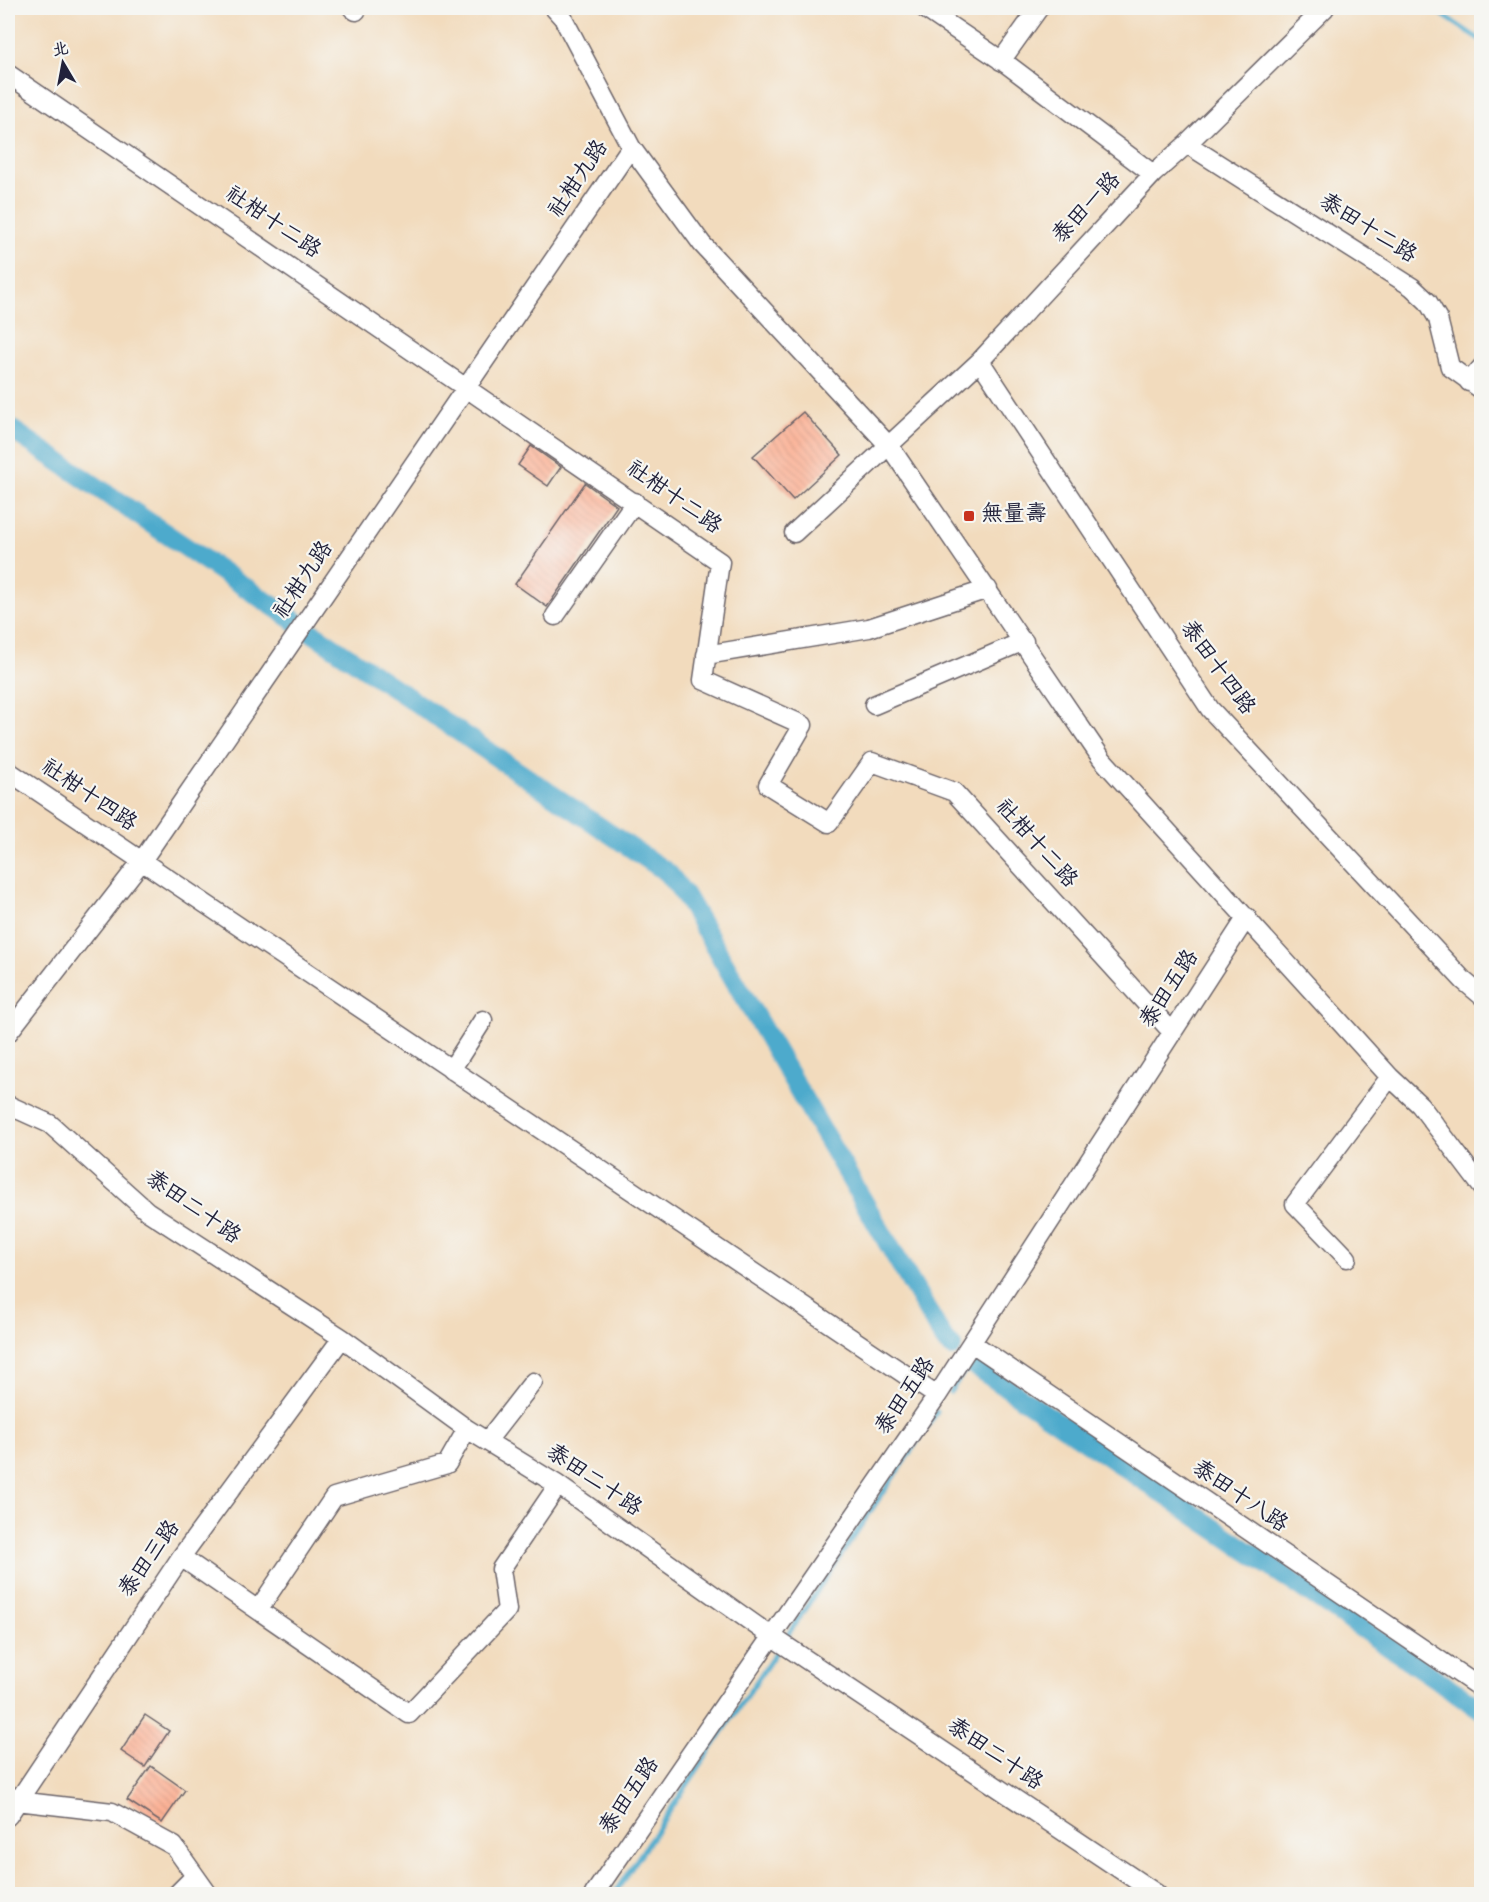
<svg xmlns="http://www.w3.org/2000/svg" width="1489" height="1902" viewBox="0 0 1489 1902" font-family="'Gochi Hand','LXGW WenKai TC',sans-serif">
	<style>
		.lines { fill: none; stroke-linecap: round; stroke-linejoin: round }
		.stream { stroke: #4eaacc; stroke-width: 5 }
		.canal { stroke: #4eaacc; stroke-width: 20 }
		.building { fill: url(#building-back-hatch) }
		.minor-casing { stroke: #6b6368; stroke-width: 21 }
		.minor { stroke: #fff; stroke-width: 18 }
		.poi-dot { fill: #c8321e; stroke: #f6f6f2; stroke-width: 2 }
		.labels { text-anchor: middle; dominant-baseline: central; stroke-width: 4.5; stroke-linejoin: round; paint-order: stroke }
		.street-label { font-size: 22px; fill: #22223b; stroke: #f6f6f2 }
		.poi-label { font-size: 22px; fill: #22223b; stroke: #f6f6f2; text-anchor: start }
	</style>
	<defs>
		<pattern id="building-back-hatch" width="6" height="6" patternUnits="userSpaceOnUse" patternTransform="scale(1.5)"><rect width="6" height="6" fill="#fcac8e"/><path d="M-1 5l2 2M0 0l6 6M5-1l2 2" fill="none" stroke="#d8947b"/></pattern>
	</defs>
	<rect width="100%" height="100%" fill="#f6f6f2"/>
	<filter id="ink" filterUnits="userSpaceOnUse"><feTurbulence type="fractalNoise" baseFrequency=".0167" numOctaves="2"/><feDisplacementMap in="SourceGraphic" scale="12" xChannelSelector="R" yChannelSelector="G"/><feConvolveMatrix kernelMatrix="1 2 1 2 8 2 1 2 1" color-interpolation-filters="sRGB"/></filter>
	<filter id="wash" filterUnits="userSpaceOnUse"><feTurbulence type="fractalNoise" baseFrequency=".008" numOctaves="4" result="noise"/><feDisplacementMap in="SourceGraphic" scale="24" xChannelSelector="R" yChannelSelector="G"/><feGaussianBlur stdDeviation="1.35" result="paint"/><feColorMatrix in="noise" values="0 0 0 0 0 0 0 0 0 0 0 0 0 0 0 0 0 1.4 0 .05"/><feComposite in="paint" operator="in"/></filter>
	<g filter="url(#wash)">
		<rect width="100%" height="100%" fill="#f2dbbd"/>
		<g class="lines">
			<path class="stream" d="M 1432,8 L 1482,41
				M 950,1392 L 970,1363
				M 614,1894 L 937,1412"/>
			<path class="canal" d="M 8,427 L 668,873 L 684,894 L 945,1341 L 952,1347
				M 969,1362 L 1482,1710"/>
		</g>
		<g id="blocks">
			<path class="building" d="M 803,412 L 842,455 L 793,500 L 753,456 Z
				M 531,446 L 561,467 L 548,486 L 518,465 Z
				M 585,483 L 617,506 L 547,607 L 515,584 Z
				M 145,1715 L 169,1731 L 145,1767 L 121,1751 Z
				M 151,1766 L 185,1790 L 162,1823 L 127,1800 Z"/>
		</g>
	</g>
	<g filter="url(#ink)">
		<use href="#blocks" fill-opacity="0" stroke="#6b6368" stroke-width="1.5"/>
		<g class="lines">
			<g class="minor-casing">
				<path id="minor" d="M 352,8 L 356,11 L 358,8
					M 554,8 L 563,18 L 631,147 L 702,244 L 890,447 L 1102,759 L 1390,1077 L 1420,1105 L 1482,1187
					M 924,8 L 1008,65 L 1153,174
					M 1001,61 L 1039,8
					M 8,74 L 720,562 L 703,680 L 803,725 L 768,785 L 829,823 L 872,762 L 954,792 L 1172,1032
					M 1187,144 L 1412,287 L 1428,302 L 1438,319 L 1450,367 L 1482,390
					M 980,361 L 1210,709 L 1464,981 L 1482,996
					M 1469,382 L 1482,367
					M 794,533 L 980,361 L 1153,174 L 1187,144 L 1325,8
					M 555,616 L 635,502
					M 706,655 L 869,628 L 988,589
					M 874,705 L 1024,641
					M 8,771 L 937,1396
					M 8,1033 L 141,862 L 631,147
					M 451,1070 L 483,1020
					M 8,1105 L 50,1124 L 147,1211 L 342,1338 L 467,1429 L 558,1485 L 771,1636 L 1157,1894
					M 1347,1258 L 1295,1204 L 1390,1077
					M 972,1343 L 1482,1689
					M 487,1441 L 533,1382
					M 181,1557 L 409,1714 L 507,1610 L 501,1569 L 558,1485
					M 258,1610 L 334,1497 L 447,1464 L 467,1429
					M 9,1796 L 17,1801 L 112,1812 L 174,1846 L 208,1894
					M 8,1816 L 181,1557 L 342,1338
					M 177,1894 L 195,1876
					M 594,1894 L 937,1396 L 1247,917"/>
			</g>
			<use href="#minor" class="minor"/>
		</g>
	</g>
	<rect class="poi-dot" x="963" y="510" width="12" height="12" rx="3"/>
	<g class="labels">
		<g class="street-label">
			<text transform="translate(580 180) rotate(-56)">社柑九路</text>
			<text transform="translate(1088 209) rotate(-47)">泰田一路</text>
			<text transform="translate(272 224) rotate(34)">社柑十二路</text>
			<text transform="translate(1367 230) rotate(32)">泰田十二路</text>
			<text transform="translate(673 499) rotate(35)">社柑十二路</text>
			<text transform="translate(305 581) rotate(-56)">社柑九路</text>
			<text transform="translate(1216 669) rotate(54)">泰田十四路</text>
			<text transform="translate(88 797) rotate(34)">社柑十四路</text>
			<text transform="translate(1035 845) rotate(48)">社柑十二路</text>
			<text transform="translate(1171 990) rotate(-57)">泰田五路</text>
			<text transform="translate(192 1209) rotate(35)">泰田二十路</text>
			<text transform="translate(907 1397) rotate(-56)">泰田五路</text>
			<text transform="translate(593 1482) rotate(34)">泰田二十路</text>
			<text transform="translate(1239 1498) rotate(34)">泰田十八路</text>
			<text transform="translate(151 1560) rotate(-55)">泰田三路</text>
			<text transform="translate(994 1756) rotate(34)">泰田二十路</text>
			<text transform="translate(631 1797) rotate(-56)">泰田五路</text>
		</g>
		<g class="poi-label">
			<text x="981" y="516">無量壽</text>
		</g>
	</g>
	<rect width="1489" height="1902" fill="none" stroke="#f6f6f2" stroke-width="30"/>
	<g transform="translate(63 63) rotate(350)" stroke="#f6f6f2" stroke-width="4.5" paint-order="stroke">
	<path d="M0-4.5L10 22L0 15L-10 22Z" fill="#22223b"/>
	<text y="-9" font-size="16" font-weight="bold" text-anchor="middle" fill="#22223b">北</text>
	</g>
</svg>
